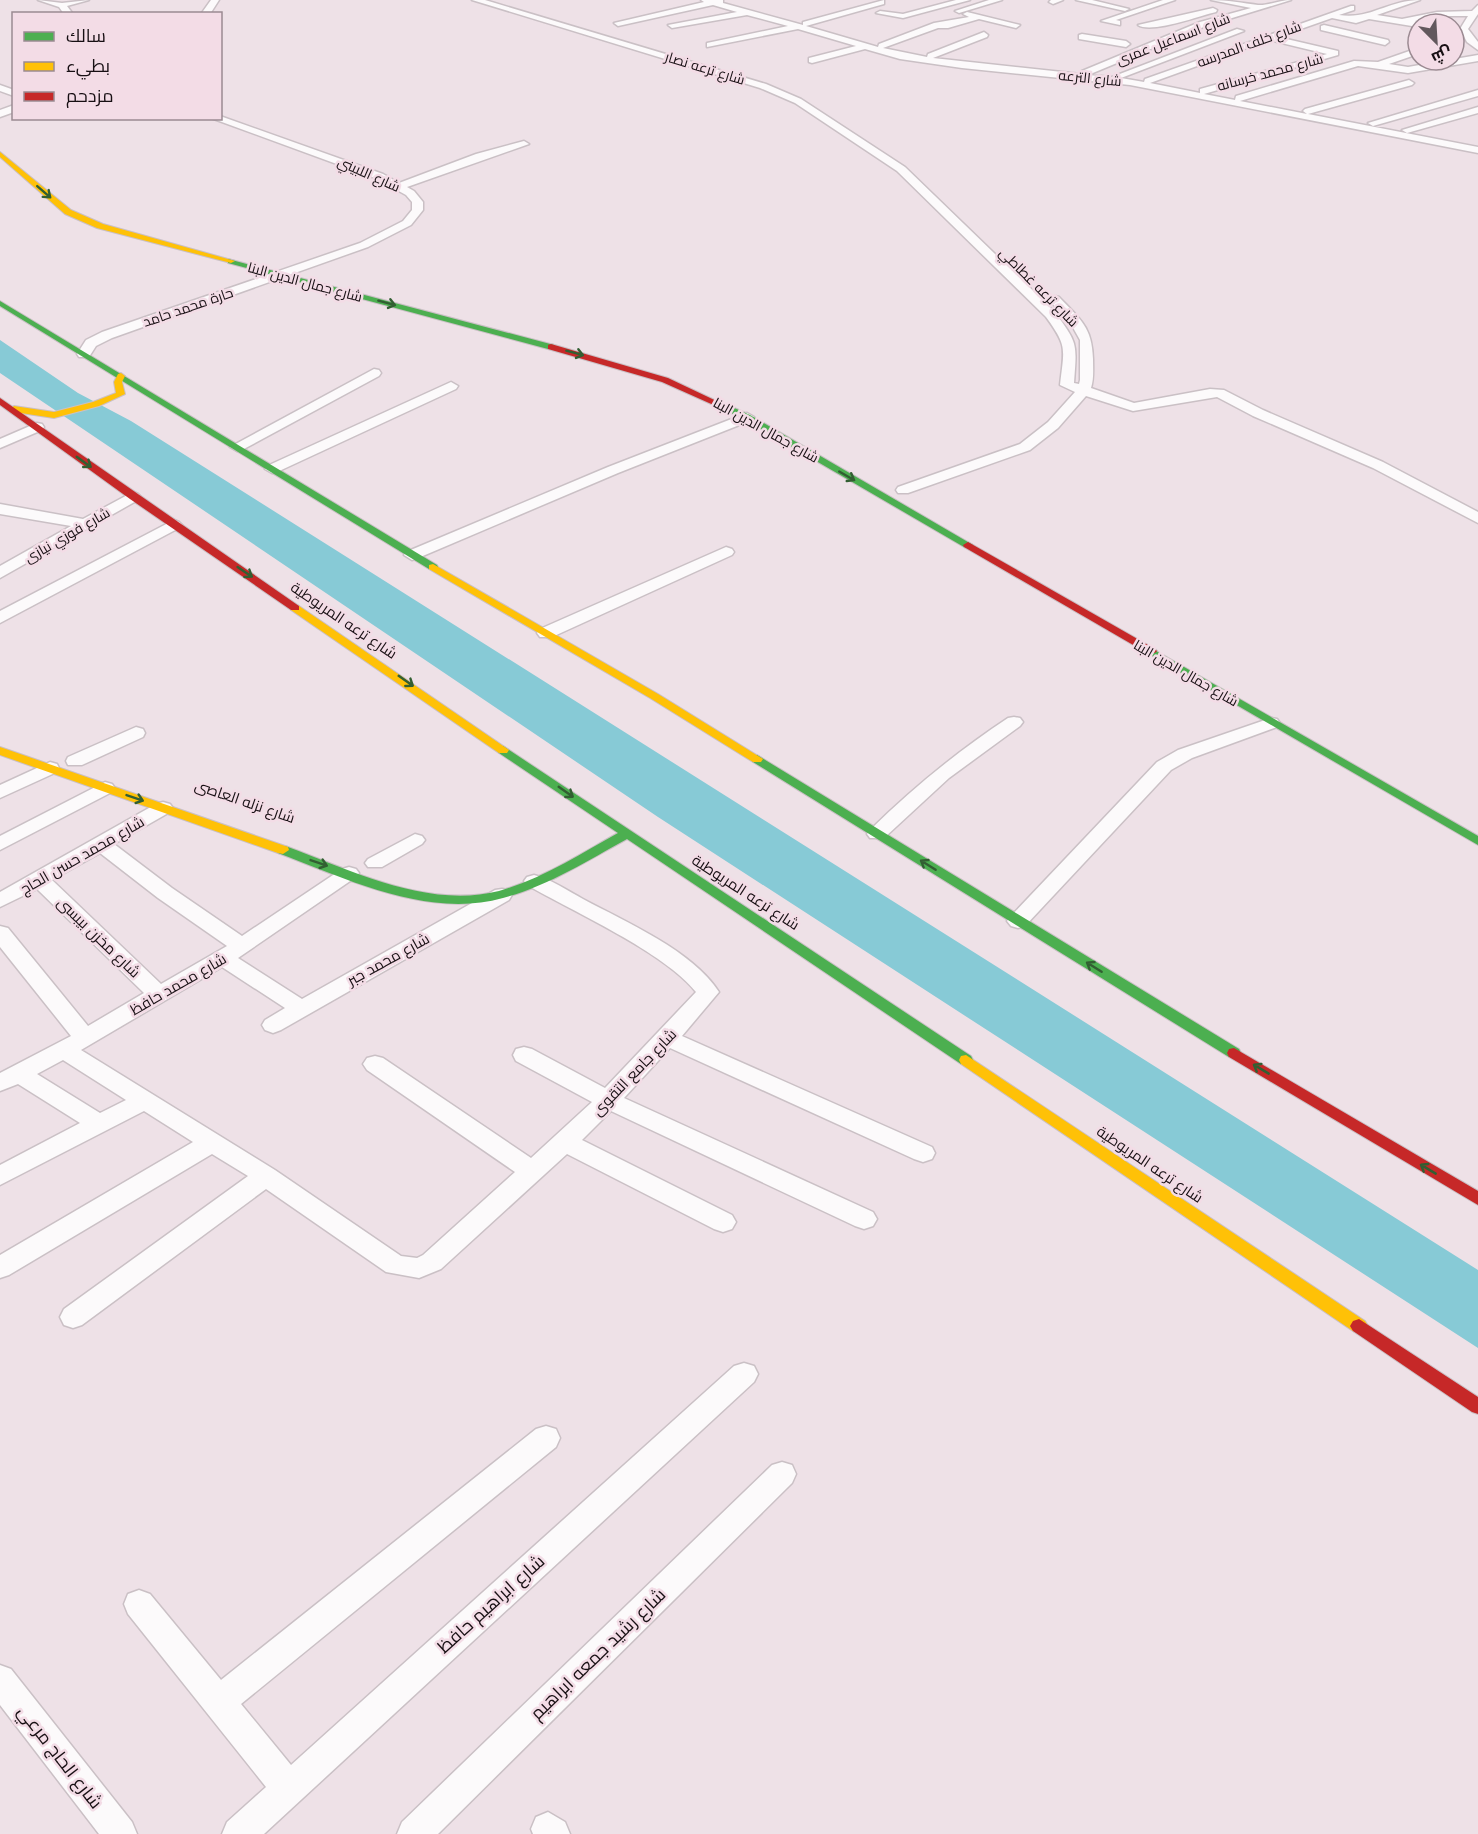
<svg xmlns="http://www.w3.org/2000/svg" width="1478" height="1834" viewBox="0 0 1478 1834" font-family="Arial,Cairo,sans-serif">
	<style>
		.water { fill: #87cad6 }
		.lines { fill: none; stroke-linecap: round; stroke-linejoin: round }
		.street-casing { stroke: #cac0c5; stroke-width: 3 }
		.fast-casing { stroke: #cac0c5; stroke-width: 2 }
		.slow-casing { stroke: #cac0c5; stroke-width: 2 }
		.jam-casing { stroke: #cac0c5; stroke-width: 2 }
		.street { fill: #fcfafb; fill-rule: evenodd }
		.fast { fill: #4caf50; fill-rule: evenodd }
		.slow { fill: #ffc107; fill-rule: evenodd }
		.jam { fill: #c62828; fill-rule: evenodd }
		.oneway { stroke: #325f32 }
		.labels { text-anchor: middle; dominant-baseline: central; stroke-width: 5; stroke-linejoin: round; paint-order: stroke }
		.far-street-label { font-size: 14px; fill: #170f13; stroke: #f3dce6 }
		.street-label { font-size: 15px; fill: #170f13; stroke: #f3dce6 }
		.near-street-label { font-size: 18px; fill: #170f13; stroke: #f3dce6 }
	</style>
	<rect width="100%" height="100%" fill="#eee1e7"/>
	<path class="water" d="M 0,340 L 78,393 L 131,421 L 1478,1270 L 1478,1348 L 658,817 L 0,373 Z"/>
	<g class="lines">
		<g class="street-casing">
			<path id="street" d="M 38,0 L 62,3 L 89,0 L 67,6 L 73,14 L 64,14 L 59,7 Z
				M 211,0 L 219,0 L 210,14 L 201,14 Z
				M 472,0 L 485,0 L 766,84 L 801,99 L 905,167 L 1054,311 C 1078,344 1077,342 1074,383 L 1079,384 L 1080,380 L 1080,340 L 1071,324 L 1049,300 L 1055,296 L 1059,297 C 1081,320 1092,327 1093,359 C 1093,370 1094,379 1091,388 L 1134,403 L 1210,389 L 1224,390 L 1263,410 L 1383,462 L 1478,512 L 1478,523 L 1373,468 L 1253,416 L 1217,397 L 1133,411 L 1086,396 L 1058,428 L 1030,450 L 908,493 L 898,493 L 896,490 L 898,487 L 1020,444 L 1048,422 L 1075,392 L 1060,385 C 1064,348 1068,347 1046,317 L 897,171 L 795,103 L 760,88 Z
				M 701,0 L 723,0 L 723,3 L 803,25 L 803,22 L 884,0 L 884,4 L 806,26 L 878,47 L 879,44 L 934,23 L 969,17 L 963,14 L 967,12 L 1020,25 L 1016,28 L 979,19 L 948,28 L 938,28 L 883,48 L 927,57 L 928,54 L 984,32 L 988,35 L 987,37 L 933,58 L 1081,74 L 1082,71 L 1200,22 L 1251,8 L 1211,0 C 1227,0 1243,3 1258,5 C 1266,6 1281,0 1291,0 L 1206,26 L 1088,75 L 1112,77 L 1237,29 L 1244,31 L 1121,78 L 1144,82 L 1145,79 L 1351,6 L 1354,6 L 1354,10 L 1339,15 C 1370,20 1388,0 1420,0 L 1377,15 L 1402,19 L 1437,12 L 1472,11 L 1478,5 L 1478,14 L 1468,29 L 1478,42 L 1478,50 L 1467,42 L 1460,29 L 1468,16 L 1437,16 L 1415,21 L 1422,24 L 1418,24 L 1418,27 L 1369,19 L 1356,23 L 1332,18 L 1278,37 L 1338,51 L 1338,55 L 1204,94 L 1235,100 L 1236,96 L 1354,61 L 1378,62 L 1418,48 L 1418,54 L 1389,64 L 1408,67 L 1478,55 L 1478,61 L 1408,73 L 1358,66 L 1240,101 L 1307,114 L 1303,111 L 1305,109 L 1409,80 L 1414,83 L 1412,85 L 1308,114 L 1478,147 L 1478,153 L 1130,85 L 962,68 L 900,59 L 865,49 L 812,63 L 809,62 L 809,58 L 856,46 L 798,29 L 707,47 L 707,43 L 788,26 L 747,15 L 672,28 L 668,25 L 737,12 L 713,5 L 618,26 L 614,23 L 704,2 ZM 1269,40 L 1327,54 L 1200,89 L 1200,93 L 1150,83 Z
				M 956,0 L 970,0 L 903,18 L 876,13 L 880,11 L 903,14 Z
				M 989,0 L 1002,0 L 959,13 L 955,11 Z
				M 1051,0 L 1063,0 L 1053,4 L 1049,2 Z
				M 1076,0 L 1092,0 L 1129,9 L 1125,11 Z
				M 1163,0 L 1175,0 L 1116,20 L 1120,21 L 1120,25 L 1101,21 Z
				M 1213,8 L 1217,10 L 1216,12 C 1199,16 1151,34 1138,25 Z
				M 1324,25 L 1388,40 L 1389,42 L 1385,45 L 1321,30 L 1321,26 Z
				M 1082,34 L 1126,41 L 1130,44 L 1126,47 L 1079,39 L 1079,35 Z
				M 0,85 L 14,90 L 14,96 L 0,91 Z
				M 1478,90 L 1478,96 L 1373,126 L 1368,123 Z
				M 14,105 L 14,112 L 0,117 L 0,110 Z
				M 1478,107 L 1478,113 L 1407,133 L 1402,130 Z
				M 220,116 L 383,174 L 399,183 L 476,154 L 524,141 L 529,144 L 407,187 L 414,191 L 423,202 L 423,210 L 411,225 L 368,247 L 112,338 L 96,346 L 89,357 L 79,357 L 77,354 L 86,340 L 102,332 L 360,243 L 403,221 L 412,210 L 412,202 L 406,195 L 375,178 L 211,118 L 220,118 Z
				M 374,369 L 379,370 L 381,373 L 379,376 L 242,450 L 237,451 L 230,447 Z
				M 451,382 L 458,386 L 456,389 L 277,472 L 272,473 L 265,469 L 267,466 Z
				M 747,413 L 754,417 L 752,420 L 618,473 L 418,558 L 412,560 L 404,555 L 406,552 L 608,467 Z
				M 37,423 L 42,424 L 44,427 L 42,430 L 0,448 L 0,439 Z
				M 133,492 L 138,494 L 141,497 L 138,500 L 0,578 L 0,566 L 71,526 L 0,514 L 0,504 L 83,519 Z
				M 174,520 L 179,522 L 182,525 L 179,528 L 0,623 L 0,611 Z
				M 726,547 L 732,549 L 734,552 L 732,555 L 552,637 L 540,637 L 537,633 L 540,629 Z
				M 1014,717 L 1020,718 L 1023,722 L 1020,726 L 949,778 L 884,838 L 870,838 L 867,834 L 870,830 C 913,788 958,751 1008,718 Z
				M 1271,718 L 1277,719 L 1280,723 L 1277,727 L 1192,758 L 1171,770 L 1025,926 L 1018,928 L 1011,926 L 1007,921 L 1011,916 L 1157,762 L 1178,750 Z
				M 136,727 L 143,729 L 145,733 L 143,737 L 82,765 L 68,765 L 66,761 L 68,757 Z
				M 50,762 L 57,764 L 59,768 L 57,772 L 0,798 L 0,785 Z
				M 105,782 L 112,784 L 115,788 L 112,792 L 0,850 L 0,836 Z
				M 163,802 L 170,804 L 173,808 L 170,812 L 114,844 L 172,888 L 242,936 L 342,869 L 349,867 L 356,869 L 359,873 L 356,877 L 238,958 L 302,999 L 495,890 L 502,889 L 509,890 L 512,895 L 509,900 L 281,1030 L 273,1033 L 265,1030 L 262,1025 L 265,1020 L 285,1008 L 222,967 L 81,1050 L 275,1170 L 401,1256 L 417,1258 L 423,1255 L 515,1172 L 367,1070 L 363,1064 L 367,1058 L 375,1056 L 383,1058 L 531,1158 L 592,1102 L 516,1061 L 513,1055 L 516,1049 L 524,1047 L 532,1049 L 605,1088 L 696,992 C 664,952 574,912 527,885 L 524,881 L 527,877 L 534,875 C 551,879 568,891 583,899 C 626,922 693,951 719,992 L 682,1036 L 932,1147 L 935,1153 L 932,1159 L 923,1162 L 914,1159 L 670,1048 L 624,1098 L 873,1212 L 877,1219 L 873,1226 L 864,1229 L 855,1226 L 611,1111 L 582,1140 L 732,1215 L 736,1222 L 732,1229 L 723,1232 L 714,1229 L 567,1154 L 441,1269 L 419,1278 L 386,1272 L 266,1189 L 82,1325 L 73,1328 L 64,1325 L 60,1317 L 64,1309 L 248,1176 L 212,1154 L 9,1275 L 0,1278 L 0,1255 L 193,1142 L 144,1111 L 0,1185 L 0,1165 L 80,1123 L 18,1084 L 0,1091 L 0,1073 L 71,1036 L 0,947 L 0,926 L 8,928 L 88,1026 L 144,993 L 37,889 L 0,907 L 0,892 L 156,804 ZM 100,853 L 158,898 L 227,946 L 161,984 L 52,880 ZM 63,1060 L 126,1100 L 100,1113 L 37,1074 Z
				M 415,834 L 422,836 L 425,840 L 422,844 L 382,867 L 368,867 L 365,863 L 368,859 Z
				M 744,1363 L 754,1366 L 758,1374 L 754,1382 L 264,1834 L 222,1834 L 227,1822 L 266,1787 L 128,1614 L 124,1604 L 128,1594 L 139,1590 L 150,1594 L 221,1680 L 536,1429 L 546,1426 L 556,1429 L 560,1438 L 556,1447 L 241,1704 L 291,1765 L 734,1366 Z
				M 782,1462 L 792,1465 L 796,1474 L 792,1483 L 438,1834 L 397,1834 L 402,1822 L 772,1465 Z
				M 0,1665 L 11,1669 L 132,1822 L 137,1834 L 99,1834 L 0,1705 Z
				M 548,1812 L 565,1822 L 570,1834 L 533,1834 L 531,1829 L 536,1817 Z"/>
		</g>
		<g class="fast-casing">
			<path id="fast" d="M 228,259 L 554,345 L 555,347 L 548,349 L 228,263 Z
				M 0,301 L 437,565 L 438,567 L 437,569 L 429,569 L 0,306 Z
				M 721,402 L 750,415 L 973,545 L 968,548 L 964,547 L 744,419 L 718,407 L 717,405 Z
				M 1151,648 L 1478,836 L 1478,845 L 1147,653 L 1147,649 Z
				M 503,746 L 971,1056 L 973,1060 L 971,1064 L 961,1064 L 627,839 C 587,861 548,886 503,898 C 428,919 347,879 278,853 L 277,850 L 283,846 L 288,847 C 353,871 428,909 499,891 C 542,879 580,854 618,833 L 499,753 L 497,750 L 499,747 Z
				M 757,755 L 1239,1049 L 1241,1053 L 1239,1057 L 1229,1057 L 753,762 L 751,759 Z"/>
		</g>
		<g class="slow-casing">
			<path id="slow" d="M 0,152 L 71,210 L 103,224 L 235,261 L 231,263 L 97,228 L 65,214 L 0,157 Z
				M 121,373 L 125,376 L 122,382 L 125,394 L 99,406 L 54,418 L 14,412 L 10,409 L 14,406 L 54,412 L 93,402 L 116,393 L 114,382 L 118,374 Z
				M 433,564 L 658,694 L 763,759 L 761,762 L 753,762 L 650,698 L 429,569 L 429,565 Z
				M 295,605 L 299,606 L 509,750 L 507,753 L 499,753 L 291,610 L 291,606 Z
				M 0,747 L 288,847 L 289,850 L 283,854 L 278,853 L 0,755 Z
				M 966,1055 L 1365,1321 L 1368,1326 L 1365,1331 L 1359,1333 L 1353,1331 L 961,1064 L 959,1060 L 961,1056 Z"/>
		</g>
		<g class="jam-casing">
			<path id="jam" d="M 551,344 L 668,378 L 725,405 L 718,407 L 662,382 L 548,349 L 548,345 Z
				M 0,398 L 299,606 L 299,610 L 291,610 L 130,499 L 0,405 Z
				M 968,542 L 1155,649 L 1157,651 L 1155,653 L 1147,653 L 964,547 L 963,545 Z
				M 1234,1048 L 1478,1191 L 1478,1205 L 1229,1057 L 1227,1053 L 1229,1049 Z
				M 1359,1319 L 1478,1397 L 1478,1414 L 1472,1412 L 1353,1331 L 1350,1326 L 1353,1321 Z"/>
		</g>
		<use href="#street" class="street"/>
		<use href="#fast" class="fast"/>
		<use href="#slow" class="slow"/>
		<use href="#jam" class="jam"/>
	</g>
	<defs><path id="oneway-shaft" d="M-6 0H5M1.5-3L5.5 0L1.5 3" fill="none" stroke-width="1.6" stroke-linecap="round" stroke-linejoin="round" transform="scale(1.5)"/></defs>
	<g class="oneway">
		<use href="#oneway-shaft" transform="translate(44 192) rotate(41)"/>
		<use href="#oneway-shaft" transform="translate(387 303) rotate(15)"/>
		<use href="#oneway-shaft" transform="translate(575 353) rotate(15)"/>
		<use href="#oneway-shaft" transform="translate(84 462) rotate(36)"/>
		<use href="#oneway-shaft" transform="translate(847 476) rotate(30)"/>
		<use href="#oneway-shaft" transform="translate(245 572) rotate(34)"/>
		<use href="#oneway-shaft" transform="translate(406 681) rotate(35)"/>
		<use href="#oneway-shaft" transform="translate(566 792) rotate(35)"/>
		<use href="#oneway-shaft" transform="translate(135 798) rotate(19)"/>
		<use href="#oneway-shaft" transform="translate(319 863) rotate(19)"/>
		<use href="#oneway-shaft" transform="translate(928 865) rotate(-148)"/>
		<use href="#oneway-shaft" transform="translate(1094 967) rotate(-148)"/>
		<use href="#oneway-shaft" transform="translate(1261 1069) rotate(-149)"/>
		<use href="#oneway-shaft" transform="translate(1428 1169) rotate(-149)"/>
	</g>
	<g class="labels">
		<g class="far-street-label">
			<text transform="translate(1173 39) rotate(-21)">شارع اسماعيل عمرى</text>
			<text transform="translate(1249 44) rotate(-20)">شارع خلف المدرسه</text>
			<text transform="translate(705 68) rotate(17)">شارع ترعه نصار</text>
			<text transform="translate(1270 72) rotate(-15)">شارع محمد خرسانه</text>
			<text transform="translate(1090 78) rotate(6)">شارع الترعه</text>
			<text transform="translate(369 174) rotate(24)">شارع اللبيني</text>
			<text transform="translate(305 282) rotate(15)">شارع جمال الدين البنا</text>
			<text transform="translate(1039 287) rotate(45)">شارع ترعه غطاطي</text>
			<text transform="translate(188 307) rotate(-19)">حارة محمد حامد</text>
			<text transform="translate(766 430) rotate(29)">شارع جمال الدين البنا</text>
			<text transform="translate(67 535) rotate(-30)">شارع فوزي نيازى</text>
			<text transform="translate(1186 673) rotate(30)">شارع جمال الدين البنا</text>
		</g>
		<g class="street-label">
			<text transform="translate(344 620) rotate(34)">شارع ترعه المريوطية</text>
			<text transform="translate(245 801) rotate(19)">شارع نزله العاصى</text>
			<text transform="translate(82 855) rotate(-30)">شارع محمد حسن الحاج</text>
			<text transform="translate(746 892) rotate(33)">شارع ترعه المريوطية</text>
			<text transform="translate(99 937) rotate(44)">شارع مخزن بيبسى</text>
			<text transform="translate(388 959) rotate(-29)">شارع محمد جبر</text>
			<text transform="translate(178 984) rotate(-30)">شارع محمد حافظ</text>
			<text transform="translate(634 1072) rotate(-46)">شارع جامع التقوى</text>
			<text transform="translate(1150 1164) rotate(34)">شارع ترعه المريوطية</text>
		</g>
		<g class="near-street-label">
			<text transform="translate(491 1604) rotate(-42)">شارع ابراهيم حافظ</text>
			<text transform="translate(598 1654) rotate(-44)">شارع رشيد جمعه ابراهيم</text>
			<text transform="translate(60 1757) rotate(52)">شارع الحاج مرعي</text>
		</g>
	</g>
	<rect x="12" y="12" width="210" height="108" fill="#f3dce6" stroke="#9b8a92" stroke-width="1.5"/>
	<rect x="24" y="32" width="30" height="9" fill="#4caf50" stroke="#9b8a92" stroke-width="1.5"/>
	<text x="66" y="42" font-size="18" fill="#170f13">سالك</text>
	<rect x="24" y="62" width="30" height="9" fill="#ffc107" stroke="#9b8a92" stroke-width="1.5"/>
	<text x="66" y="72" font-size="18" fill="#170f13">بطيء</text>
	<rect x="24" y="92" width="30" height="9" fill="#c62828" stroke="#9b8a92" stroke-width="1.5"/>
	<text x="66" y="102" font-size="18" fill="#170f13">مزدحم</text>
	<g transform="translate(1436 42) rotate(156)"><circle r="28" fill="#f3dce6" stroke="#9b8a92" stroke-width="1.5"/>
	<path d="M0-4.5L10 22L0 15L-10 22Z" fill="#62585d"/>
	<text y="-9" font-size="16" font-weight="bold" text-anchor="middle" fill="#170f13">ش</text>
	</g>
</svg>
